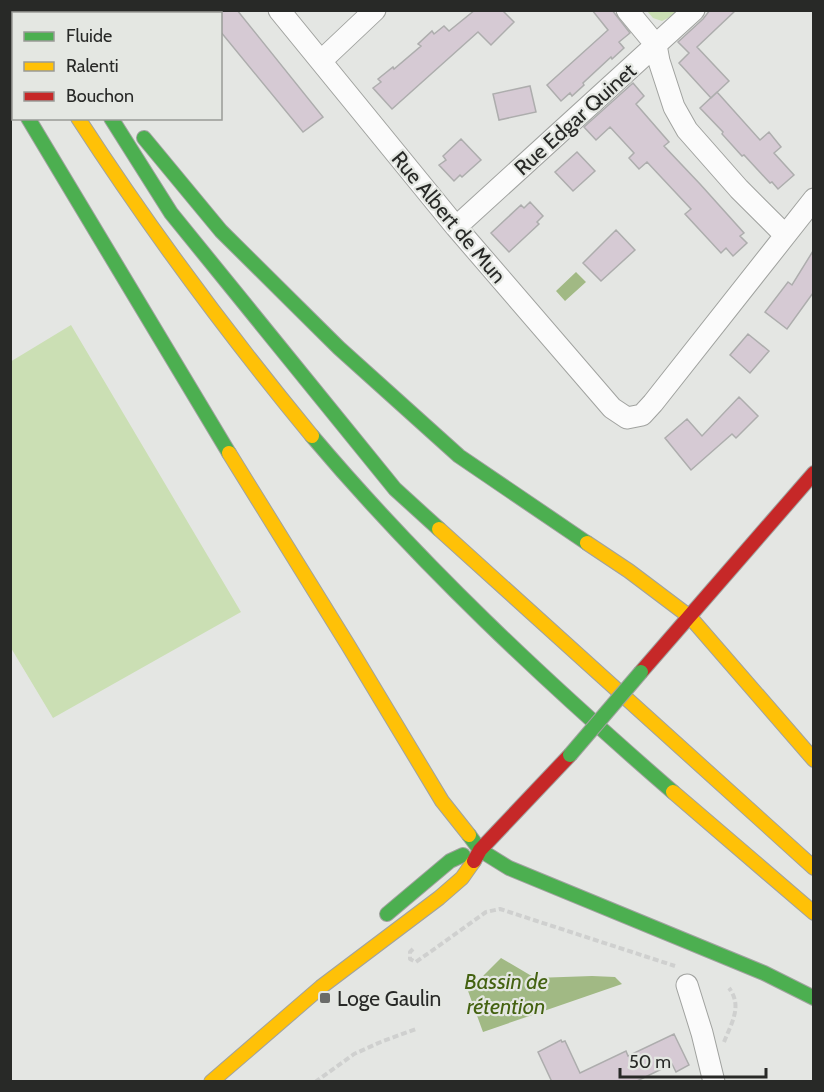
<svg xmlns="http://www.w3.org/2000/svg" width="824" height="1092" viewBox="0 0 824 1092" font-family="Cabin,sans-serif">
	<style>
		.green { fill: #cbdfb4 }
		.water { fill: #a1b984 }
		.building { fill: #d6cad4; stroke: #adadad; stroke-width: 1.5 }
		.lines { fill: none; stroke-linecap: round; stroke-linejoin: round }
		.street-casing { stroke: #a0a29f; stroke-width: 23 }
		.fast-casing { stroke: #a0a29f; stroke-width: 16 }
		.slow-casing { stroke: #a0a29f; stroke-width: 16 }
		.jam-casing { stroke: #a0a29f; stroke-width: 16 }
		.path { stroke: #cfd0cf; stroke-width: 4; stroke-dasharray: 6 3; stroke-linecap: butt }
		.street { stroke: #fbfbfb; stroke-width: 21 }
		.fast { stroke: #4caf50; stroke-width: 14 }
		.slow { stroke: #ffc107; stroke-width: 14 }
		.jam { stroke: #c62828; stroke-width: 14 }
		.fast-bridge-casing { stroke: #a0a29f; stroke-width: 16; stroke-linecap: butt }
		.fast-bridge { stroke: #4caf50; stroke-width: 14 }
		.poi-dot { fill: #6a6b69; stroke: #e4e7e2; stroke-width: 2 }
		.labels { text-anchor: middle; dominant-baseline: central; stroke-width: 4.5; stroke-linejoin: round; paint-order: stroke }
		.street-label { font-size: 21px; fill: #282927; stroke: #e4e7e2 }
		.poi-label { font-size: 21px; fill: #282927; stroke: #e4e7e2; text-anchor: start }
		.water-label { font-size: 22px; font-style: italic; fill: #446211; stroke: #e4e7e2 }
	</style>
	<rect width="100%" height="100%" fill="#e4e6e3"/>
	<path class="green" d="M 647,11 L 677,11 L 670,17 L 662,21 L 653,18 Z
		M 71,325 L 241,612 L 53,718 L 11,648 L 10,362 Z"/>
	<path class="water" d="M 576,272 L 586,282 L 565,301 L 556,291 Z
		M 501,958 L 535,978 L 592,976 L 615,977 L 622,984 L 483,1032 L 468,991 Z"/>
	<path class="building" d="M 220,10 L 237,10 L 323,117 L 303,132 L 220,31 Z
		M 475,10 L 502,10 L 514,22 L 491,45 L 478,32 L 392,109 L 373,88 L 381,82 L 378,79 L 393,67 L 394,69 L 421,46 L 418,44 L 432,31 L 434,34 L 444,26 L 449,31 Z
		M 592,10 L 612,10 L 630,33 L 619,42 L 624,48 L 612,59 L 611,57 L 583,83 L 584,85 L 572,96 L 570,93 L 561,101 L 547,85 L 608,30 Z
		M 710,10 L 736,10 L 697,47 L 729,81 L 711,98 L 679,63 L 689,53 L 678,42 L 703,19 Z
		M 633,83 L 644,96 L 636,104 L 669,142 L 664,146 L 700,184 L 744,233 L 740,236 L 747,243 L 733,256 L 726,248 L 721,253 L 685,214 L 691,209 L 647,162 L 639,169 L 629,158 L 634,153 L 610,127 L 596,140 L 584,127 Z
		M 530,86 L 536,112 L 499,120 L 493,94 Z
		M 717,92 L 760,140 L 769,132 L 781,147 L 774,153 L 794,175 L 778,189 L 772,182 L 770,183 L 744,155 L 742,156 L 722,134 L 723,132 L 700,108 Z
		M 461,139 L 481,160 L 462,177 L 460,175 L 454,181 L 439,165 L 446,160 L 443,156 Z
		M 577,152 L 595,171 L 573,191 L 555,172 Z
		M 530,202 L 543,216 L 537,222 L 539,224 L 509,252 L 491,233 L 521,205 L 524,208 Z
		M 616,230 L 635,250 L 601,281 L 583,263 Z
		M 813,251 L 813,293 L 787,329 L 765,312 L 788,282 L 792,285 Z
		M 748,334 L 769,351 L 750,373 L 730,355 Z
		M 739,397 L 758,416 L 736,438 L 732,434 L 691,470 L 665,438 L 687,419 L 702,436 Z
		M 674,1034 L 689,1065 L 676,1072 L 672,1064 L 635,1082 L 552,1082 L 538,1052 L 561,1040 L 562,1042 L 565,1041 L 580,1073 L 626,1051 L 628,1056 Z"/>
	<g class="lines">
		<g class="street-casing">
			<path id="street" d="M 279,10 L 456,227 L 612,408 L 627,418 L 642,415 L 653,403 L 814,199
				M 627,10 L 656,45 L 659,61 L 674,107 L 687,130 L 739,189 L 785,235
				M 321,61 L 375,10
				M 456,227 L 694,10
				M 687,985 L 702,1033 L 714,1082"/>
		</g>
		<g class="fast-casing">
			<path id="fast" d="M 42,10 L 44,14
				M 28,118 L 229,453
				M 111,118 L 171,213 L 395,489 L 439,529
				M 144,138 L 221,231 L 339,348 L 459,456 L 587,543
				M 312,436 C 421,565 545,681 673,792
				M 469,835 L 480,850 L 509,868 L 764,973 L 814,998
				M 387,914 L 450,861 L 463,855"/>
		</g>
		<g class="slow-casing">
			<path id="slow" d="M 11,10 L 14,15
				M 10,89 L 14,94
				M 78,118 C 150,229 228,334 312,436
				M 229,453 L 348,645 L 442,801 L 469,835
				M 439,529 L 814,868
				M 587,543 L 629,571 L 690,617 L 814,760
				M 673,792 L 814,913
				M 211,1082 L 321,987 L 439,898 L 462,878 L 474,861"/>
		</g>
		<g class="jam-casing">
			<path id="jam" d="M 641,672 L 814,473
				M 474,861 L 480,850 L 570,755"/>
		</g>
		<path class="path" d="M 413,949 L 410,952 L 410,959 L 416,962 L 486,912 L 500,909 L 675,966
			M 724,1042 C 731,1024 743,1006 729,988
			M 315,1082 L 354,1054 L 383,1041 L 416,1029"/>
		<use href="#street" class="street"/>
		<use href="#fast" class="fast"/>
		<use href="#slow" class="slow"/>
		<use href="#jam" class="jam"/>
		<g class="fast-bridge-casing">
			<path id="fast-bridge" d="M 570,755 L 641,672"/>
		</g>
		<use href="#fast-bridge" class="fast-bridge"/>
	</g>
	<rect class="poi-dot" x="319" y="992" width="12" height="12" rx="3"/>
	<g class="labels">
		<g class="street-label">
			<text transform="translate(575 119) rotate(-42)">Rue Edgar Quinet</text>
			<text transform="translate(449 217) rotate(50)">Rue Albert de Mun</text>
		</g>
		<g class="poi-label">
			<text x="337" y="998">Loge Gaulin</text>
		</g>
		<g class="water-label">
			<text x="506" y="981">Bassin de<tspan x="506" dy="25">rétention</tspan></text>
		</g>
	</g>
	<rect width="824" height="1092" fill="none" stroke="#282927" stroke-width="24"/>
	<rect x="12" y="12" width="210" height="108" fill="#e4e7e2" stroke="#999b97" stroke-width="1.5"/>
	<rect x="24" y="32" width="30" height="9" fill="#4caf50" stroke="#999b97" stroke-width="1.5"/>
	<text x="66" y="42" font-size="18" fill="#282927">Fluide</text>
	<rect x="24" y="62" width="30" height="9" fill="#ffc107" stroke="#999b97" stroke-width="1.5"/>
	<text x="66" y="72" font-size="18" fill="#282927">Ralenti</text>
	<rect x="24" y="92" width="30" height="9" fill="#c62828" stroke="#999b97" stroke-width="1.5"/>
	<text x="66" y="102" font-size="18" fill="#282927">Bouchon</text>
	<path d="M620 1068v9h146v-9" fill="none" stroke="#282927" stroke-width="3"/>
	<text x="629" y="1068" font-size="18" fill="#282927" stroke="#e4e7e2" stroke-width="4.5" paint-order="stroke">50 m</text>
</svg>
